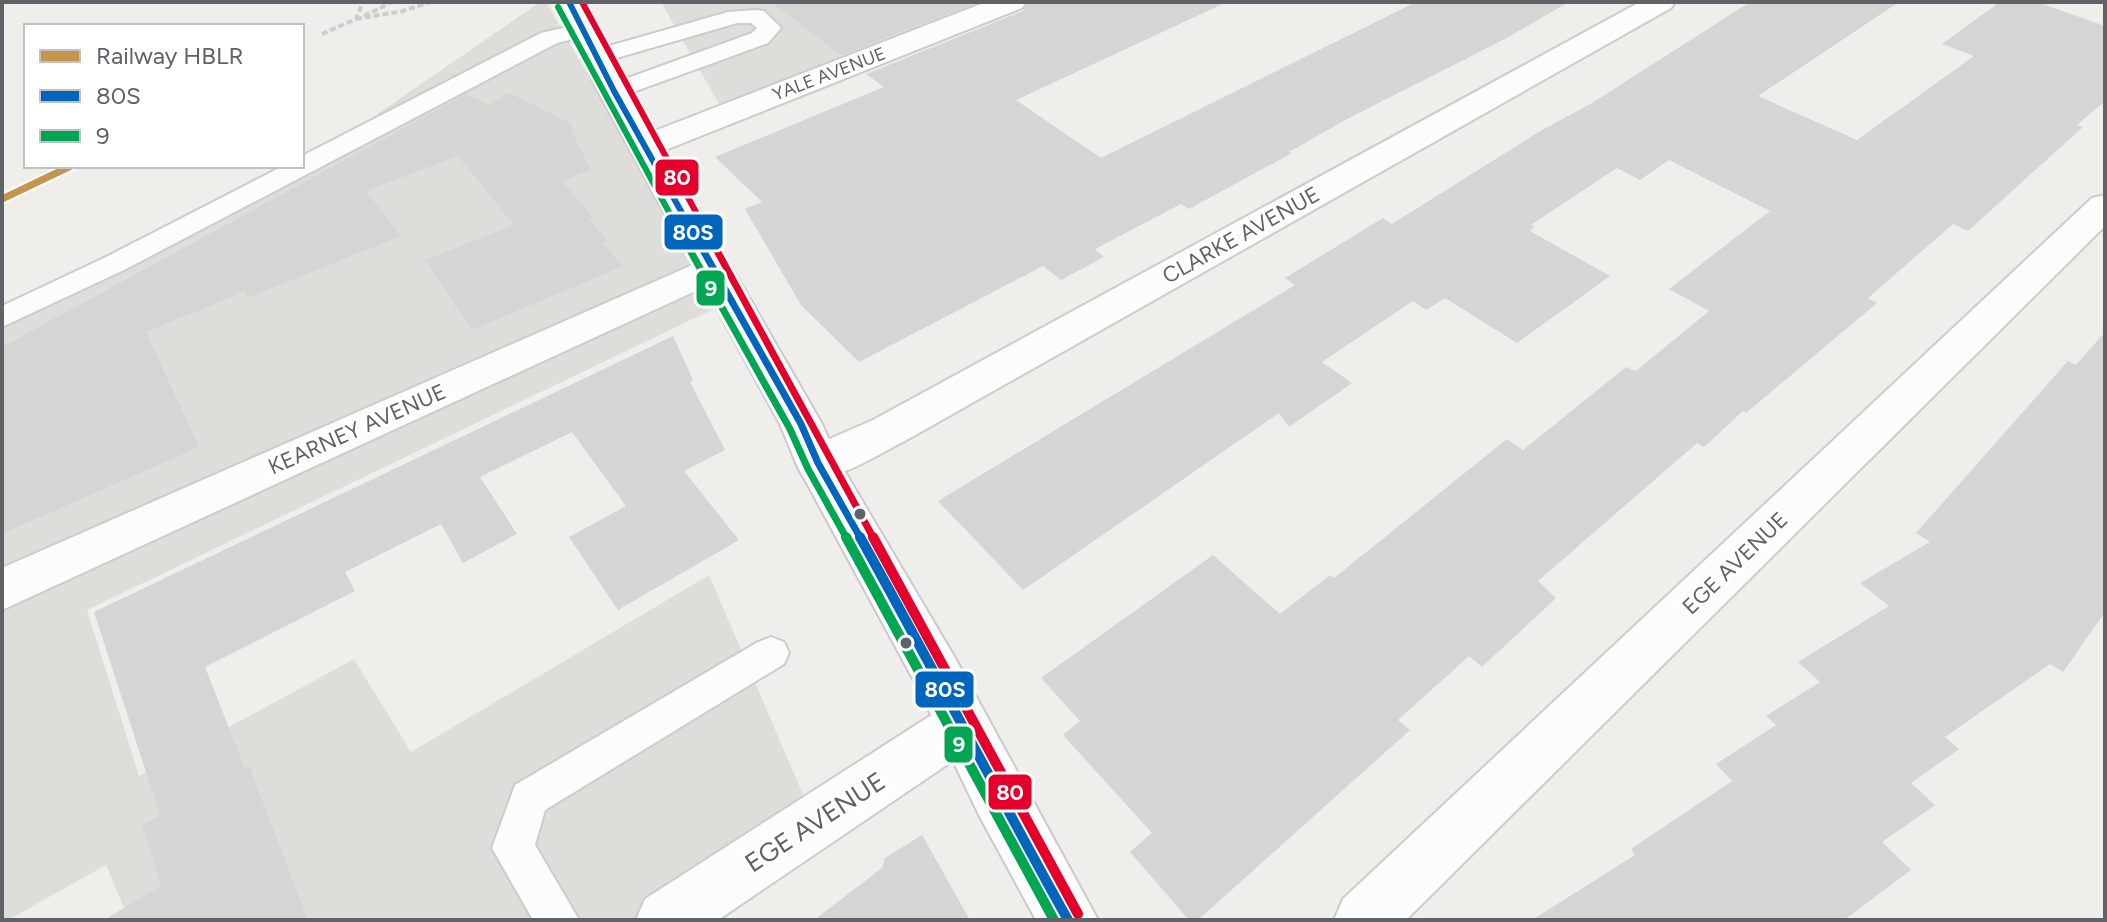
<svg xmlns="http://www.w3.org/2000/svg" width="2107" height="922" viewBox="0 0 2107 922" font-family="Figtree,sans-serif">
	<style>
		.industrial { fill: #dfddda }
		.building { fill: #d6d5d3 }
		.lines { fill: none; stroke-linecap: round; stroke-linejoin: round }
		.lane-casing { stroke: #cbcccc; stroke-width: 4 }
		.street-casing { stroke: #cbcccc; stroke-width: 4 }
		.secondary-casing { stroke: #cacacb; stroke-width: 4 }
		.path { stroke: #cacfcc; stroke-width: 4; stroke-dasharray: 6 3; stroke-linecap: butt }
		.lane { fill: #fdfcfc; fill-rule: evenodd }
		.street { fill: #fdfcfc; fill-rule: evenodd }
		.secondary { fill: #fdfcfc; fill-rule: evenodd }
		.bus-1-far2-casing { stroke: #fff; stroke-width: 10 }
		.bus-1-far1-casing { stroke: #fff; stroke-width: 13 }
		.bus-1-casing { stroke: #fff; stroke-width: 16 }
		.bus-2-far2-casing { stroke: #fff; stroke-width: 10 }
		.bus-2-far1-casing { stroke: #fff; stroke-width: 13 }
		.bus-2-casing { stroke: #fff; stroke-width: 16 }
		.bus-3-far2-casing { stroke: #fff; stroke-width: 10 }
		.bus-3-far1-casing { stroke: #fff; stroke-width: 13 }
		.bus-3-casing { stroke: #fff; stroke-width: 16 }
		.bus-1-far2 { stroke: #0065bd; stroke-width: 6 }
		.bus-1-far1 { stroke: #0065bd; stroke-width: 7 }
		.bus-1 { stroke: #0065bd; stroke-width: 10 }
		.bus-2-far2 { stroke: #00a651; stroke-width: 6 }
		.bus-2-far1 { stroke: #00a651; stroke-width: 7 }
		.bus-2 { stroke: #00a651; stroke-width: 10 }
		.bus-3-far2 { stroke: #e4002b; stroke-width: 6 }
		.bus-3-far1 { stroke: #e4002b; stroke-width: 7 }
		.bus-3 { stroke: #e4002b; stroke-width: 10 }
		.rail-1-casing { stroke: #fff; stroke-width: 11 }
		.rail-1 { stroke: #c4954d; stroke-width: 7 }
		.bus-dot { fill: #5f6368; stroke: #fff; stroke-width: 3 }
		.labels { text-anchor: middle; dominant-baseline: central; stroke-width: 6; stroke-linejoin: round; paint-order: stroke }
		.far-street-label { font-size: 18px; fill: #5f6368; stroke: #fff }
		.street-label { font-size: 22px; fill: #5f6368; stroke: #fff }
		.near-street-label { font-size: 26px; fill: #5f6368; stroke: #fff }
		.line-badge { stroke: #fff; stroke-width: 3 }
		.badge-label { font-size: 22px; text-anchor: middle; font-weight: bold; fill: #fff }
	</style>
	<rect width="100%" height="100%" fill="#efeeea"/>
	<path class="industrial" d="M 540,2 L 546,2 L 720,306 L 87,610 L 139,776 L 354,659 L 411,752 L 709,575 L 819,832 L 700,920 L 129,920 L 106,865 L 8,920 L 2,920 L 2,309 L 302,166 Z
		M 661,2 L 1015,2 L 726,116 Z"/>
	<path class="building" d="M 771,2 L 978,2 L 841,55 Z
		M 1029,2 L 1227,2 L 1016,100 L 1101,158 L 1416,2 L 1569,2 L 1503,40 L 1347,119 L 1289,152 L 1292,153 L 1189,209 L 1181,204 L 1095,249 L 1104,257 L 1061,280 L 1043,266 L 859,362 L 801,305 L 745,209 L 762,202 L 715,157 L 884,87 L 866,74 L 1023,11 Z
		M 1750,2 L 1899,2 L 1758,96 L 1857,140 L 1974,56 L 1942,44 L 2000,2 L 2037,2 L 2105,26 L 2105,101 L 2077,125 L 2083,127 L 1968,231 L 1953,224 L 1868,298 L 1877,303 L 1746,413 L 1743,411 L 1704,447 L 1697,443 L 1538,581 L 1556,598 L 1482,667 L 1469,656 L 1398,720 L 1410,730 L 1198,920 L 1189,920 L 1130,852 L 1152,833 L 1063,735 L 1080,721 L 1041,678 L 1213,555 L 1280,614 L 1330,575 L 1334,578 L 1507,439 L 1523,450 L 1626,367 L 1636,371 L 1709,311 L 1669,289 L 1770,211 L 1669,160 L 1640,180 L 1617,168 L 1531,225 L 1535,227 L 1530,231 L 1610,276 L 1517,343 L 1445,298 L 1426,310 L 1413,301 L 1322,362 L 1352,383 L 1289,427 L 1279,413 L 1023,590 L 938,501 L 1295,285 L 1285,278 L 1383,218 L 1392,224 L 1537,133 L 1592,103 Z
		M 509,93 L 572,124 L 572,132 L 591,170 L 562,181 L 594,218 L 589,219 L 607,240 L 602,242 L 623,266 L 472,330 L 425,260 L 514,225 L 458,156 L 366,191 L 401,236 L 247,298 L 244,292 L 146,332 L 199,447 L 2,534 L 2,347 L 466,94 L 489,105 Z
		M 2105,332 L 2105,612 L 2063,672 L 2050,664 L 1945,737 L 1959,749 L 1911,783 L 1935,805 L 1882,842 L 1911,870 L 1844,920 L 1532,920 L 1635,855 L 1631,849 L 1732,781 L 1716,764 L 1776,725 L 1766,716 L 1820,682 L 1798,662 L 1889,606 L 1860,583 L 1930,542 L 1916,533 L 2068,361 L 2076,365 Z
		M 673,336 L 693,380 L 690,382 L 725,450 L 684,471 L 739,540 L 618,610 L 569,537 L 626,506 L 572,432 L 480,477 L 517,534 L 463,563 L 441,524 L 345,572 L 355,591 L 205,667 L 245,769 L 249,766 L 308,920 L 104,920 L 161,886 L 142,825 L 160,815 L 94,612 Z
		M 922,835 L 970,920 L 814,920 L 882,868 L 885,858 Z"/>
	<g class="lines">
		<g class="lane-casing">
			<path id="lane" d="M 756,10 L 764,11 L 781,28 L 768,43 L 622,96 L 606,96 L 602,91 L 606,86 L 752,33 L 757,28 L 751,23 L 737,23 L 596,64 L 585,57 L 588,52 L 728,12 Z
				M 581,24 L 592,30 L 589,35 L 557,43 L 126,269 L 2,327 L 2,306 L 106,257 L 283,166 L 302,166 L 302,156 L 541,33 Z
				M 771,637 L 784,642 L 789,653 L 784,664 L 545,810 L 535,845 L 579,920 L 533,920 L 492,848 L 515,785 L 758,642 Z"/>
		</g>
		<g class="street-casing">
			<path id="street" d="M 986,2 L 1026,2 L 1022,8 L 658,153 L 646,156 L 634,153 L 629,146 L 634,139 Z
				M 1640,2 L 1675,2 L 1671,8 L 903,442 C 874,456 835,485 802,475 L 796,463 L 802,451 L 873,420 Z
				M 2105,195 L 2105,226 L 1406,920 L 1334,920 L 1343,899 L 2092,198 Z
				M 713,256 L 726,259 L 732,268 L 726,277 L 2,610 L 2,568 Z
				M 963,700 L 982,707 L 989,724 L 982,741 L 718,920 L 636,920 L 645,899 L 944,707 Z"/>
		</g>
		<g class="secondary-casing">
			<path id="secondary" d="M 555,2 L 583,2 L 630,91 L 822,424 L 838,460 L 955,658 L 1098,920 L 1036,920 L 979,815 L 919,690 L 796,463 L 780,424 L 598,91 Z"/>
		</g>
		<path class="path" d="M 364,16 L 392,2
			M 356,19 L 403,11 L 430,2
			M 322,34 L 356,19 L 363,2"/>
		<use href="#lane" class="lane"/>
		<use href="#street" class="street"/>
		<use href="#secondary" class="secondary"/>
		<g class="bus-1-far2-casing">
			<path id="bus-1-far2" d="M 569,2 L 614,91 L 696,238"/>
		</g>
		<g class="bus-1-far1-casing">
			<path id="bus-1-far1" d="M 695,236 L 801,424 L 818,463 L 861,539"/>
		</g>
		<g class="bus-1-casing">
			<path id="bus-1" d="M 860,537 C 931,664 997,793 1068,920"/>
		</g>
		<g class="bus-2-far2-casing">
			<path id="bus-2-far2" d="M 558,7 L 683,238"/>
		</g>
		<g class="bus-2-far1-casing">
			<path id="bus-2-far1" d="M 682,236 L 790,429 L 808,469 L 847,539"/>
		</g>
		<g class="bus-2-casing">
			<path id="bus-2" d="M 846,537 L 1054,920"/>
		</g>
		<g class="bus-3-far2-casing">
			<path id="bus-3-far2" d="M 582,2 L 710,238"/>
		</g>
		<g class="bus-3-far1-casing">
			<path id="bus-3-far1" d="M 709,236 L 874,539"/>
		</g>
		<g class="bus-3-casing">
			<path id="bus-3" d="M 873,537 L 1078,914"/>
		</g>
		<use href="#bus-1-far2" class="bus-1-far2"/>
		<use href="#bus-1-far1" class="bus-1-far1"/>
		<use href="#bus-1" class="bus-1"/>
		<use href="#bus-2-far2" class="bus-2-far2"/>
		<use href="#bus-2-far1" class="bus-2-far1"/>
		<use href="#bus-2" class="bus-2"/>
		<use href="#bus-3-far2" class="bus-3-far2"/>
		<use href="#bus-3-far1" class="bus-3-far1"/>
		<use href="#bus-3" class="bus-3"/>
		<g class="rail-1-casing">
			<path id="rail-1" d="M 2,199 L 71,166"/>
		</g>
		<use href="#rail-1" class="rail-1"/>
	</g>
	<g class="bus-dot">
		<circle cx="860" cy="514" r="7"/>
		<circle cx="906" cy="643" r="7"/>
	</g>
	<g class="labels">
		<g class="far-street-label">
			<text transform="translate(829 74) rotate(-21)">YALE AVENUE</text>
		</g>
		<g class="street-label">
			<text transform="translate(1241 235) rotate(-29)">CLARKE AVENUE</text>
			<text transform="translate(357 429) rotate(-24)">KEARNEY AVENUE</text>
			<text transform="translate(1735 563) rotate(-44)">EGE AVENUE</text>
		</g>
		<g class="near-street-label">
			<text transform="translate(815 822) rotate(-33)">EGE AVENUE</text>
		</g>
	</g>
	<g class="line-badge">
		<rect x="654" y="158" width="46" height="39" rx="8" fill="#e4002b"/>
		<rect x="663" y="213" width="61" height="38" rx="8" fill="#0065bd"/>
		<rect x="695" y="269" width="31" height="38" rx="8" fill="#00a651"/>
		<rect x="914" y="670" width="61" height="39" rx="8" fill="#0065bd"/>
		<rect x="943" y="725" width="31" height="39" rx="8" fill="#00a651"/>
		<rect x="987" y="773" width="46" height="38" rx="8" fill="#e4002b"/>
	</g>
	<g class="badge-label">
		<text x="677" y="185">80</text>
		<text x="693" y="240">80S</text>
		<text x="711" y="296">9</text>
		<text x="945" y="697">80S</text>
		<text x="959" y="752">9</text>
		<text x="1010" y="800">80</text>
	</g>
	<rect width="2107" height="922" fill="none" stroke="#5f6368" stroke-width="8"/>
	<rect x="24" y="24" width="280" height="144" fill="#ffffff" stroke="#bfc1c3" stroke-width="2"/>
	<rect x="40" y="50" width="40" height="12" fill="#c4954d" stroke="#bfc1c3" stroke-width="2"/>
	<text x="96" y="64" font-size="24" fill="#5f6368">Railway HBLR</text>
	<rect x="40" y="90" width="40" height="12" fill="#0065bd" stroke="#bfc1c3" stroke-width="2"/>
	<text x="96" y="104" font-size="24" fill="#5f6368">80S</text>
	<rect x="40" y="130" width="40" height="12" fill="#00a651" stroke="#bfc1c3" stroke-width="2"/>
	<text x="96" y="144" font-size="24" fill="#5f6368">9</text>
</svg>
